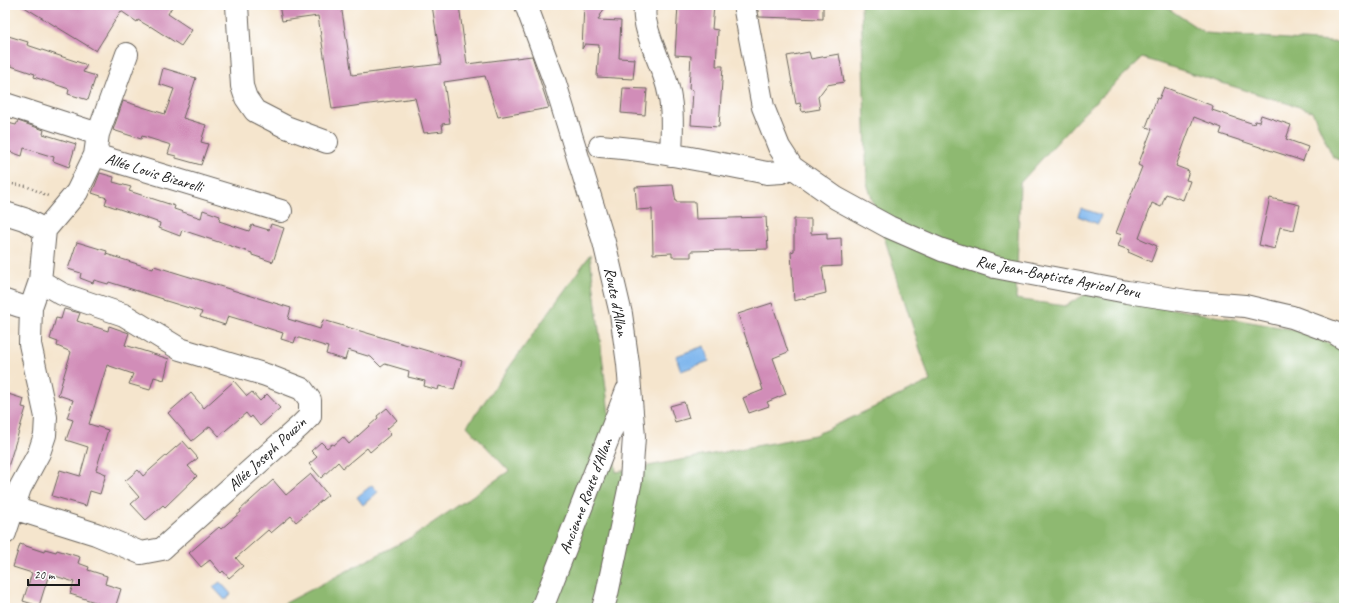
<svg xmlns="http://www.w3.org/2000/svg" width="1349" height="613" viewBox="0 0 1349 613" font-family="Caveat,sans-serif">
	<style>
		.forest { fill: #8eb971; stroke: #556a46 }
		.water { fill: #7db5ed; stroke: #4c6884 }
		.building { fill: #d18db8 }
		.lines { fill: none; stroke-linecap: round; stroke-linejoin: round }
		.minor-casing { stroke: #68625a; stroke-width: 24 }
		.path { stroke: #68625a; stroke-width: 2.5; stroke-dasharray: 1 3; stroke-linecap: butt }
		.minor { stroke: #fff; stroke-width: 22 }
		.labels { text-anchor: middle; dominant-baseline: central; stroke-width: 3; stroke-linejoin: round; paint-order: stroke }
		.street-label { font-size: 16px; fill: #1c1c1c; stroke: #fff }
	</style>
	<rect width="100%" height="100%" fill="#fff"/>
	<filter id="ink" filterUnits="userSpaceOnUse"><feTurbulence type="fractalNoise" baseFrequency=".025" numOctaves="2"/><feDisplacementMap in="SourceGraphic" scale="8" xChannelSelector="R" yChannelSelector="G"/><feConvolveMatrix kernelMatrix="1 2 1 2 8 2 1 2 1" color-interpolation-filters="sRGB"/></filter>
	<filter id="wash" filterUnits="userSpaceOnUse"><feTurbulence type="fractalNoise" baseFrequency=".012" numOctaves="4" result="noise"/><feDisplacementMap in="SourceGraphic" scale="16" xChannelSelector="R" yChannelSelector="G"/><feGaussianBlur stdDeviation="0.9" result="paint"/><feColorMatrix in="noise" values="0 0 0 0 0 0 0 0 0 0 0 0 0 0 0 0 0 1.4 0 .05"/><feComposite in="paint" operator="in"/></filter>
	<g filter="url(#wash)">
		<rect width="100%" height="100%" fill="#f5e5cd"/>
		<path class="forest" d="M 861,5 L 1163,5 L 1205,33 L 1344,43 L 1344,162 L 1333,157 L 1312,111 L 1142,58 L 1082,115 L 1020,183 L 1016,299 L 1065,306 L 1086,294 L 1297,330 L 1344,350 L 1344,608 L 276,608 L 412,537 L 509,471 L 467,426 L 590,255 L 616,472 L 815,435 L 930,381 L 867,183 Z"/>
		<path class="water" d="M 1081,208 L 1101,215 L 1098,224 L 1078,216 Z
			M 704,346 L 709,361 L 681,371 L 676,356 Z
			M 372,485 L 378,492 L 363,505 L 357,497 Z
			M 220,582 L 231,594 L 225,600 L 213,587 Z"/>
		<g id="blocks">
			<path class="building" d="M 21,5 L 173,5 L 168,14 L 192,30 L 181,46 L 150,26 L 150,27 L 138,20 L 137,22 L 121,11 L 96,51 Z
				M 279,5 L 341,5 L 352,75 L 441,64 L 432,5 L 459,5 L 467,64 L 532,56 L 549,108 L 498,117 L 485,76 L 444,82 L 450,123 L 442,124 L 443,131 L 424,133 L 415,98 L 332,109 L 318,16 L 282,21 Z
				M 584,5 L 606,5 L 598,20 L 621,21 L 619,58 L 635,59 L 633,79 L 597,77 L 599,45 L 585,44 L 582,49 Z
				M 678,5 L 714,5 L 712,29 L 718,30 L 716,66 L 723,66 L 719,127 L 691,125 L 693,90 L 689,89 L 691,56 L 675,55 Z
				M 757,5 L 823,5 L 823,19 L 759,17 Z
				M 5,35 L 28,42 L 27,45 L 87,65 L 83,72 L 96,76 L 88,100 L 68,94 L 69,89 L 34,77 L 35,74 L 5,64 Z
				M 809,52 L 811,59 L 839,54 L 844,82 L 827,85 L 818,97 L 820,109 L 802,112 L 800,103 L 796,104 L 787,56 Z
				M 163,68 L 196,78 L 183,118 L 206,125 L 201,142 L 208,144 L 201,165 L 176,158 L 176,156 L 168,154 L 171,145 L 142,136 L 141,139 L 113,130 L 123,101 L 165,114 L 174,89 L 159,84 Z
				M 1164,87 L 1213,106 L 1212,110 L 1254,124 L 1255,121 L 1259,122 L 1261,115 L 1291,125 L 1286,139 L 1308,147 L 1303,161 L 1220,134 L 1222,128 L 1194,117 L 1176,166 L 1189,171 L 1186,180 L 1190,181 L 1183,200 L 1166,194 L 1161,207 L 1152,203 L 1139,238 L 1157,246 L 1151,262 L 1128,252 L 1129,250 L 1118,246 L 1122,235 L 1116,233 L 1142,167 L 1138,165 L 1152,129 L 1146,127 L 1157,98 L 1159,99 Z
				M 623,88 L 647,89 L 645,115 L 621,113 Z
				M 18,121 L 44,130 L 43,134 L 76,144 L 69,167 L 53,161 L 54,157 L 24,148 L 22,156 L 5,150 L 5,131 L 8,123 L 16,125 Z
				M 100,173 L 114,177 L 113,182 L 131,187 L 129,191 L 175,206 L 174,209 L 201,218 L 203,210 L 220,216 L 219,221 L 249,231 L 252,225 L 269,230 L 271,224 L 284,228 L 273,262 L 252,255 L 252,253 L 182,230 L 180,236 L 159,228 L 160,223 L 105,204 L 107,198 L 92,193 Z
				M 673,185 L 676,202 L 695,202 L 696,219 L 766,217 L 768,249 L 691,251 L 691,257 L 672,257 L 672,253 L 653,254 L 652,209 L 637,210 L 635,187 Z
				M 1270,198 L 1300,205 L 1294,230 L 1280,227 L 1275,249 L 1259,245 Z
				M 794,219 L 811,219 L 811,234 L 827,233 L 827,239 L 841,238 L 842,266 L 822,267 L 826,293 L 794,301 L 791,252 L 794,251 Z
				M 77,242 L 107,251 L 106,254 L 153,269 L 154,266 L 291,308 L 288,319 L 320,329 L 323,320 L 462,361 L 454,390 L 439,386 L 438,390 L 424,386 L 425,381 L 408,377 L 409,371 L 385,364 L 381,367 L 371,357 L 348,350 L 345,360 L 326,354 L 328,347 L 296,337 L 294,343 L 281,339 L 283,333 L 245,321 L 228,316 L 225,325 L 200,317 L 202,312 L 163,300 L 163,299 L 109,282 L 108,284 L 94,280 L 93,283 L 80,278 L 81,273 L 68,269 Z
				M 772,303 L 788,352 L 773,358 L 786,394 L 767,402 L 769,406 L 749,413 L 743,398 L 763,390 L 738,314 Z
				M 64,309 L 80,313 L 77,321 L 108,331 L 109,326 L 129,333 L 125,345 L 169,359 L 164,380 L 154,377 L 150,390 L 129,384 L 133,374 L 107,365 L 89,424 L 108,430 L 96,470 L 106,474 L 100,494 L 90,491 L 86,506 L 52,496 L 60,470 L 80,476 L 88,447 L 66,440 L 73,420 L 67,418 L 73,400 L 58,395 L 71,352 L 57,346 L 58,342 L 50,339 L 56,318 L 61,319 Z
				M 234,381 L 247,396 L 252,392 L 260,401 L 267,394 L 280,408 L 260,426 L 252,416 L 250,418 L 246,413 L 219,436 L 210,426 L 192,441 L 168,413 L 191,393 L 204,408 Z
				M 5,393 L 24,399 L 22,407 L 26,408 L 8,467 L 5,467 Z
				M 684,402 L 689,418 L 675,422 L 670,406 Z
				M 387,408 L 397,420 L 387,429 L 391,434 L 370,452 L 367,448 L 343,468 L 338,462 L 321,478 L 309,464 L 317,457 L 311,451 L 321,442 L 327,448 L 332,444 L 334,445 L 343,437 L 349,444 L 378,418 L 377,416 Z
				M 183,441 L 198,458 L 188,466 L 197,476 L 165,507 L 163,505 L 146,520 L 131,504 L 139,497 L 125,481 L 138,470 L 143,476 Z
				M 311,474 L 328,495 L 296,522 L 291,516 L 271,533 L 268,530 L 236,558 L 243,566 L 229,578 L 223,571 L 221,573 L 210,560 L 201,567 L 189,553 L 219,527 L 221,529 L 241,512 L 240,510 L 273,480 L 286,495 Z
				M 20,544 L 44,552 L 45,549 L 56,552 L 57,550 L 80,557 L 78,563 L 89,567 L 88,570 L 107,576 L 105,584 L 121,589 L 115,608 L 97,608 L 98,603 L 70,594 L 74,582 L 49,574 L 39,606 L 23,601 L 32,573 L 13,567 Z"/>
		</g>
	</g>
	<g filter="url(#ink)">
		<use href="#blocks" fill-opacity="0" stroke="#68625a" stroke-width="1"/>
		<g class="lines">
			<g class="minor-casing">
				<path id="minor" d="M 237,5 L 242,86 L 246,98 L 255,111 L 286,127 L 327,142
					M 526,5 L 555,83 L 604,242 L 621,314 L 628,364 L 634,437 L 631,480 L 607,594 L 603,608
					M 646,5 C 639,20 660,62 665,78 C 674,104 672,128 671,155
					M 744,5 L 763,107 L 779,147 L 792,167 L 836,198 L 889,227 L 942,250 L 995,267 L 1127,292 L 1194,302 L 1245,306 L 1292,317 L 1335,333 L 1344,339
					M 5,104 L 98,134 L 95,155 L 281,211
					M 98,134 L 127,54
					M 600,146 C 657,150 712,162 767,173 L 782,172 L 792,167
					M 5,213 L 24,219 L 45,230 L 40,281 L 31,307 L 30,344 L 46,417 L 45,435 L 39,453 L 20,488 L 5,533
					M 45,230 L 77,192 L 95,155
					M 5,301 L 20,306 L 31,307
					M 13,508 L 96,534 L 141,553 L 162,549 L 300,426 L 310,416 L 310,400 L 302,389 L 266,375 L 180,349 L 124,315 L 62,294 L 40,281
					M 542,608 L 627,390"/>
			</g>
			<path class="path" d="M 5,183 L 26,186 L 48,196"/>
			<use href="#minor" class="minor"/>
		</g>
	</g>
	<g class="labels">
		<g class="street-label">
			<text transform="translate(154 173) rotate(17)">Allée Louis Bizarelli</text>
			<text transform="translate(1058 277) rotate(11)">Rue Jean-Baptiste Agricol Peru</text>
			<text transform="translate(616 302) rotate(79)">Route d'Allan</text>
			<text transform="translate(267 454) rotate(-43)">Allée Joseph Pouzin</text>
			<text transform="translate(586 496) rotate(-69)">Ancienne Route d'Allan</text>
		</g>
	</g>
	<rect width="1349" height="613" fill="none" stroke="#fff" stroke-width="20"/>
	<path d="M28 579v6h51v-6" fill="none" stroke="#1c1c1c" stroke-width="2"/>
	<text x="34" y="579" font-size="12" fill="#1c1c1c" stroke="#ffffff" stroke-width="3" paint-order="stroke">20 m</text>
</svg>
